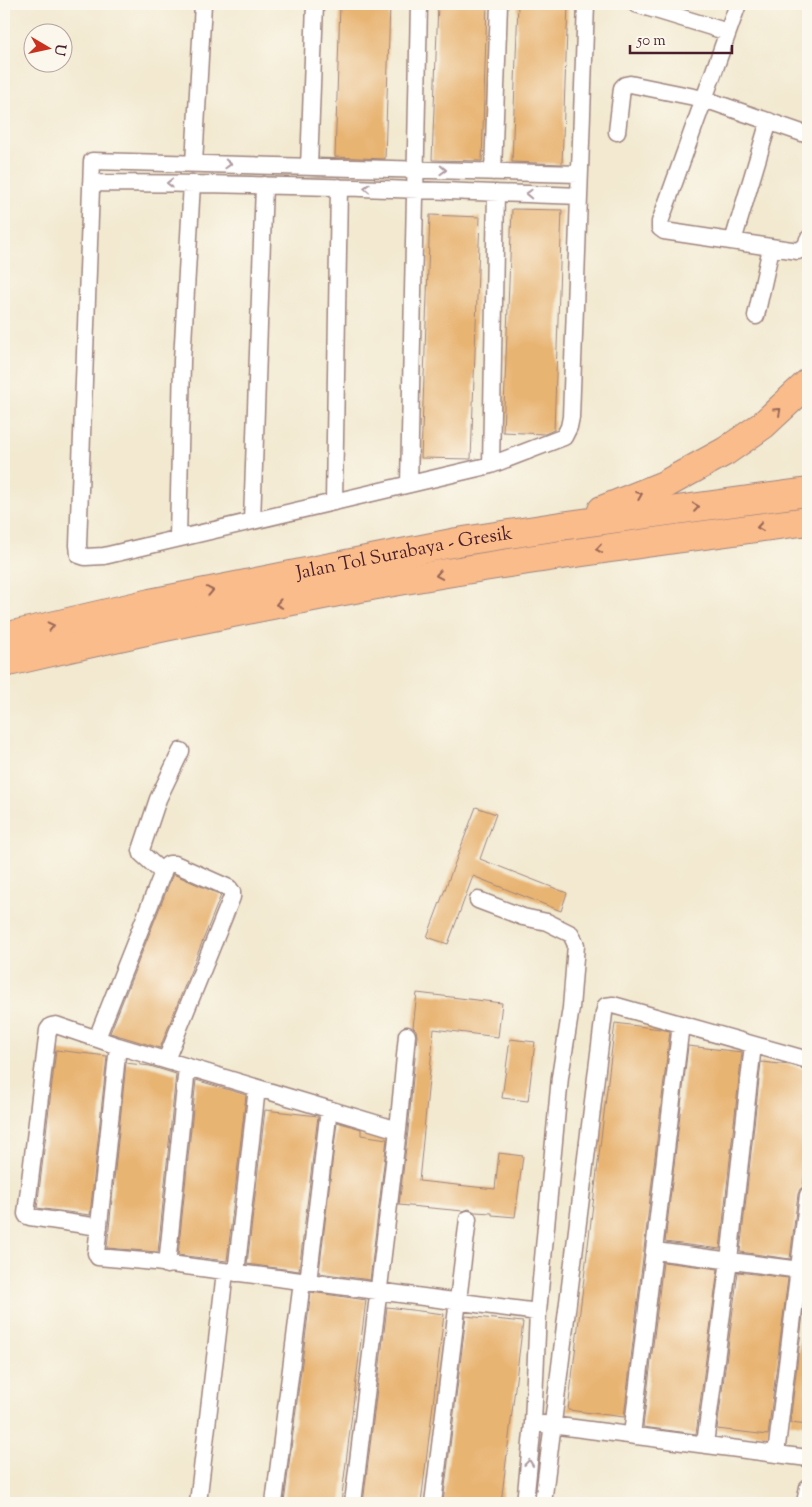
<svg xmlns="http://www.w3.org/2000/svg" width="812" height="1507" viewBox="0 0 812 1507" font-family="'Sorts Mill Goudy',serif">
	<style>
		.building { fill: #e8b472 }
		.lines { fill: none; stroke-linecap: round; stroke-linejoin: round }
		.street-casing { stroke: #9e847e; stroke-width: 19 }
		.highway-casing { stroke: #9e847e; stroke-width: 30 }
		.street { stroke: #fff; stroke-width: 16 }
		.highway { stroke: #fabc8b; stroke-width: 28 }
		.oneway { stroke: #ae9aa0 }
		.oneway2 { stroke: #996656 }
		.labels { text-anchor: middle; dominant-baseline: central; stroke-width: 4; stroke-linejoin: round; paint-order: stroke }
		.street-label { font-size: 19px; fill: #4a1f2b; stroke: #fbf7ec }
	</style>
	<rect width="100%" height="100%" fill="#fbf7ec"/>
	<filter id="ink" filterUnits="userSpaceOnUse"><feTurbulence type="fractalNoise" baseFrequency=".02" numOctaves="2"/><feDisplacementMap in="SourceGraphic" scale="10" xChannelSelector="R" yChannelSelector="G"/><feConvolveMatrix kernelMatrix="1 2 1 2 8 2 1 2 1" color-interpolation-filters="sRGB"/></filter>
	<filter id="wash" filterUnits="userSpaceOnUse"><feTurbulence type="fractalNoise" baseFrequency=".0096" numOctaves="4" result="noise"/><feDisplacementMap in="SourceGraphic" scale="20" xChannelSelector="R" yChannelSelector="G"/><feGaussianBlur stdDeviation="1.12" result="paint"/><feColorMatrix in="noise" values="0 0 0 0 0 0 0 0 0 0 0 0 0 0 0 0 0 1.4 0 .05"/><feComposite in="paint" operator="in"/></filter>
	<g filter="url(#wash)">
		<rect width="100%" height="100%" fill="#f2e9d0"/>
		<g id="blocks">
			<path class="building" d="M 340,4 L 390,4 L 385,159 L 335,157 Z
				M 438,4 L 487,4 L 482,161 L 432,160 Z
				M 518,4 L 568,4 L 562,164 L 512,162 Z
				M 512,209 L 562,210 L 554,430 L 545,434 L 503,432 Z
				M 430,215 L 480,217 L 471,459 L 421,458 Z
				M 476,807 L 496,814 L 480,859 L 567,893 L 561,911 L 473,876 L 448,944 L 427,937 Z
				M 173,874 L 221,895 L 160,1048 L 110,1033 Z
				M 417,993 L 502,1003 L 498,1037 L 434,1029 L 419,1181 L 495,1189 L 499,1153 L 523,1156 L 515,1217 L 492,1215 L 492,1213 L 475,1212 L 469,1209 L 463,1211 L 399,1205 L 408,1131 L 417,1036 L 416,1030 L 413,1027 Z
				M 615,1023 L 660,1029 L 670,1031 L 624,1417 L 568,1410 Z
				M 510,1039 L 535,1042 L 528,1101 L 502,1098 Z
				M 688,1046 L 742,1052 L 720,1249 L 665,1242 Z
				M 56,1050 L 107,1056 L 90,1215 L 37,1208 Z
				M 761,1062 L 790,1065 L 808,1070 L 808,1144 L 803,1187 L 800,1189 L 798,1194 L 790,1259 L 740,1252 Z
				M 126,1063 L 150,1066 L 176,1074 L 158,1252 L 107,1248 Z
				M 196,1080 L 246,1095 L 227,1261 L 178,1255 Z
				M 265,1110 L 318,1116 L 299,1271 L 247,1264 Z
				M 337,1122 L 361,1129 L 361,1135 L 387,1139 L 370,1280 L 319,1273 Z
				M 663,1262 L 718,1269 L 696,1434 L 643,1427 Z
				M 738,1272 L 788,1278 L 768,1435 L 717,1429 Z
				M 807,1281 L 808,1281 L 808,1425 L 790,1423 Z
				M 311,1292 L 366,1300 L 341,1503 L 284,1503 Z
				M 387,1307 L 444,1314 L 421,1503 L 363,1503 Z
				M 466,1316 L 523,1322 L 501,1503 L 443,1503 Z"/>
		</g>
	</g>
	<g filter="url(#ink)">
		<use href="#blocks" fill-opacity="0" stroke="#9e847e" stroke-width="1"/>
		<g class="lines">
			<g class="street-casing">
				<path id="street" d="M 636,4 L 728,32
					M 738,4 L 660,222 L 660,228 L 664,231 L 798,251 L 806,246 L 808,239
					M 617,132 L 622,88 L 625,85 L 630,84 L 704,99 L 808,135
					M 194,163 L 203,4
					M 309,167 L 315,4
					M 493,172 L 499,4
					M 579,174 L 92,161 L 78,545 L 79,555 L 85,557 L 104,556 L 491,465 L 564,437 L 569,427 L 571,417 L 586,4
					M 91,183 C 253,183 416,190 578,196
					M 733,241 L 769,121
					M 756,316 L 771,248
					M 491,465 L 496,193
					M 409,484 L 419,4
					M 334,501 L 339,187
					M 252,521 L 264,185
					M 178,538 L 182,361 L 192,183
					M 163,873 L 142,854 L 141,850 L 158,799 L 181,751
					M 478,900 L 523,917 L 547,922 L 571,934 L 576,945 L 571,1008 L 560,1077 L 538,1312 L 533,1423 L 525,1503
					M 97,1038 L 165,867 L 169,864 L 175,864 L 229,888 L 232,892 L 232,897 L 166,1060
					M 118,1046 L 96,1253 L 98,1257 L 155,1262 L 538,1312
					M 99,1227 L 30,1217 L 27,1216 L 26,1214 L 48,1030 L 51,1026 L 56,1025 L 118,1046 L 398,1130
					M 655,1251 L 808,1271
					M 167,1265 L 187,1067
					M 236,1273 L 257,1088
					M 308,1282 L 329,1109
					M 543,1424 L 808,1458
					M 632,1435 L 681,1024
					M 705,1444 L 729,1260 L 753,1045
					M 776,1454 L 808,1195
					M 198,1503 L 225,1272
					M 274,1503 L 302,1282
					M 353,1503 L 398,1130 L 407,1035
					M 433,1503 L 468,1219
					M 543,1503 L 604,1013 L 606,1006 L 613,1005 L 808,1060
					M 805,1503 L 808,1487"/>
			</g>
			<g class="highway-casing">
				<g id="highway">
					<path d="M 602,510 L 664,485 L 726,451 L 763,425 L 808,383"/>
					<path id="s1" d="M 4,637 L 150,603 L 457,542 L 561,526 L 808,492"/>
					<path d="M 4,663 C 107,639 209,617 313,597 C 477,565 643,543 808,521"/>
				</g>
			</g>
			<use href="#street" class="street"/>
			<use href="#highway" class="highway"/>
		</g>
		<defs><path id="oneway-chevron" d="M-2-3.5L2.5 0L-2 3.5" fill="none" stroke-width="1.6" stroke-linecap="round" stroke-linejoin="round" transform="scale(1.25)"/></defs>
		<g class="oneway">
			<use href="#oneway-chevron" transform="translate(228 164) rotate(2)"/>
			<use href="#oneway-chevron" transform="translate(443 170) rotate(2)"/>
			<use href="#oneway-chevron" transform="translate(170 183) rotate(180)"/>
			<use href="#oneway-chevron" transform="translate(367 188) rotate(-178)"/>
			<use href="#oneway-chevron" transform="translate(529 194) rotate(-178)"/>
			<use href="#oneway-chevron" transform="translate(529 1463) rotate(-84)"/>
		</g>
		<g class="oneway2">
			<use href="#oneway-chevron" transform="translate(778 411) rotate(-42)"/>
			<use href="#oneway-chevron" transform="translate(639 495) rotate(-22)"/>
			<use href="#oneway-chevron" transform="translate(696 507) rotate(-8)"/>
			<use href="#oneway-chevron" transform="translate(760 527) rotate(172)"/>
			<use href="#oneway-chevron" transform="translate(599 549) rotate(172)"/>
			<use href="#oneway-chevron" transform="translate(439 575) rotate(170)"/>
			<use href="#oneway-chevron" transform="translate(210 591) rotate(-11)"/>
			<use href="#oneway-chevron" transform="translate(279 604) rotate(169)"/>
			<use href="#oneway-chevron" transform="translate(51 626) rotate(-13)"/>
		</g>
	</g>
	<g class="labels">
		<g class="street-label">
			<text stroke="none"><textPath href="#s1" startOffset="409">Jalan Tol Surabaya - Gresik</textPath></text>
		</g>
	</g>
	<rect width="812" height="1507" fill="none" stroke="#fbf7ec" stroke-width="20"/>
	<g transform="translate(48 48) rotate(99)"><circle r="24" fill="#fbf7ec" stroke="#b4a19f"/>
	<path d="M0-4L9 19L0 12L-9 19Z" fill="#c8321e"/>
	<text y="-8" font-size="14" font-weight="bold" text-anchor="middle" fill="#4a1f2b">U</text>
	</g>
	<path d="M630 45v8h102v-8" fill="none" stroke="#4a1f2b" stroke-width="2.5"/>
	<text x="637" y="45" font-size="15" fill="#4a1f2b" stroke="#fbf7ec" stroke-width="4" paint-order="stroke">50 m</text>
</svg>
